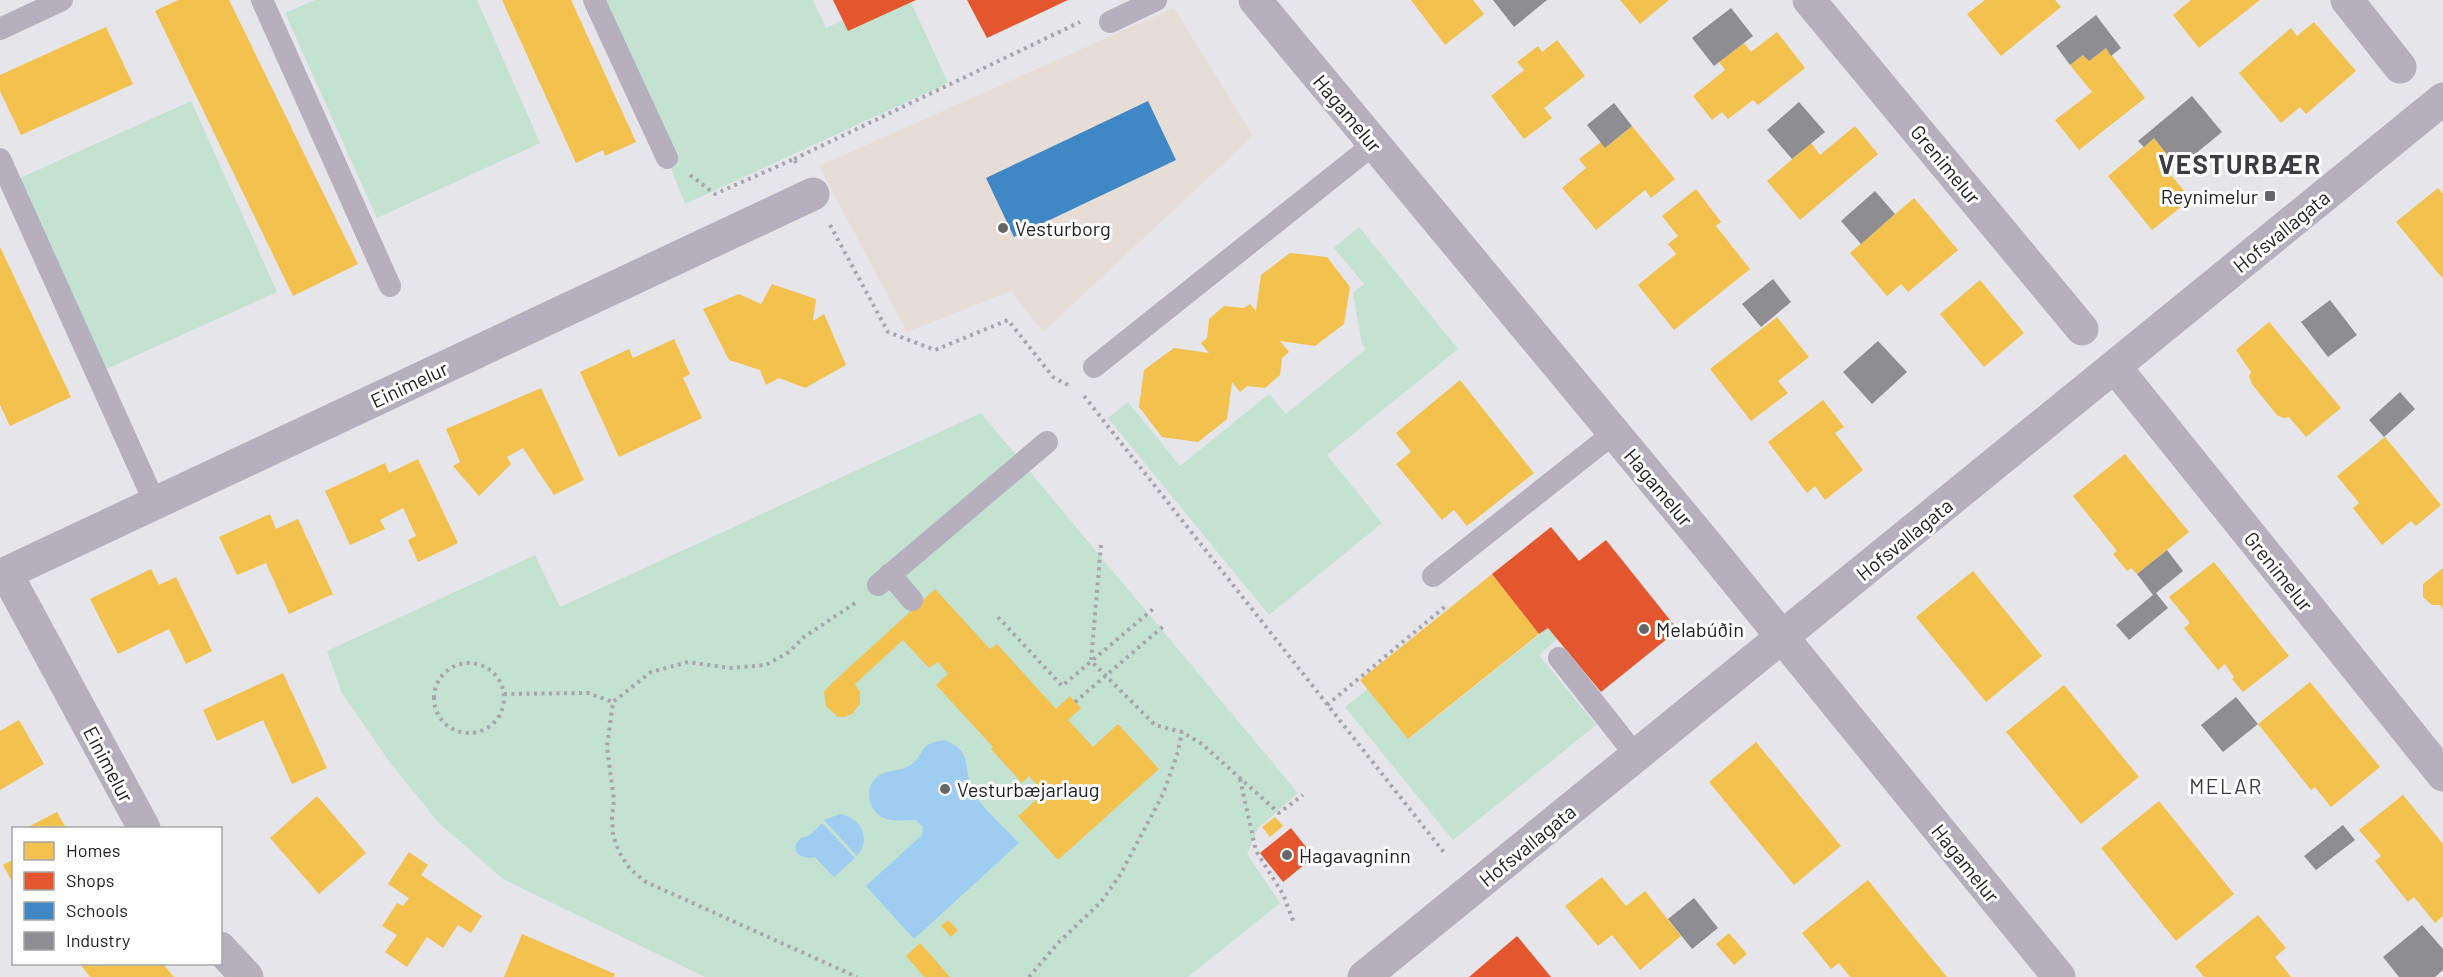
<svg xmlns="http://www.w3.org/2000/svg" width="2443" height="977" viewBox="0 0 2443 977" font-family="Barlow,sans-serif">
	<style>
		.education { fill: #e6ded6 }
		.green { fill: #c3e2d2 }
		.water { fill: #9fccf1 }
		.homes { fill: #f2c14e }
		.shops { fill: #e4572e }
		.schools { fill: #3f88c5 }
		.industry { fill: #8d8d92 }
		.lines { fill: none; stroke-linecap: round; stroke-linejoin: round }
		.path { stroke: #a9a5af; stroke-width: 4; stroke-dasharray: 3 4.5; stroke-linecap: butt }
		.service { stroke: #b5afbe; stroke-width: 22 }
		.minor { stroke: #b5afbe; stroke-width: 33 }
		.tertiary { stroke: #b5afbe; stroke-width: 33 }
		.poi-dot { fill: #666669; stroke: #fff; stroke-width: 2 }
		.labels { text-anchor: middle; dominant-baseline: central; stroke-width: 6; stroke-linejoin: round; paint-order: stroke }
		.street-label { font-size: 20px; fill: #212124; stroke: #fff }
		.poi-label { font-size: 20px; fill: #212124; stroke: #fff; text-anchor: start }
		.neighbourhood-label { font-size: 21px; letter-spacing: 1.5px; fill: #3c3c42; stroke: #fff }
		.district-label { font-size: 26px; font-weight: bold; letter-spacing: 1.5px; fill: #3c3c42; stroke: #fff }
	</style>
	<rect width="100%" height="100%" fill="#e5e5ea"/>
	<path class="education" d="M 1174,8 L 1253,136 L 1043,332 L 1011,291 L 907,332 L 819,166 Z"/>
	<path class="green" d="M 315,0 L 477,0 L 540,143 L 377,218 L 285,13 Z
		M 592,0 L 813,0 L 826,28 L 887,0 L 910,0 L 948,83 L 685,204 L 667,158 Z
		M 191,101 L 277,292 L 104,370 L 18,179 Z
		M 1359,227 L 1458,349 L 1327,455 L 1382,523 L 1269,615 L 1108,418 L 1128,402 L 1180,466 L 1269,394 L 1286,414 L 1366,349 L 1362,344 L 1353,293 L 1364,284 L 1334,248 Z
		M 981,413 L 1298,793 L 1258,828 L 1247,854 L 1280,903 L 1188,977 L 705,977 L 503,879 L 439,823 L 391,764 L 342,693 L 327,651 L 535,555 L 560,607 Z
		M 1548,628 L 1557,639 L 1539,655 L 1596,725 L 1453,840 L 1345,707 L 1368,689 L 1409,739 Z"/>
	<path class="water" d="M 944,740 C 973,750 963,767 972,790 C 977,803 1008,831 1019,843 L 914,939 L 866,886 L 922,835 L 923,827 L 916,820 C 905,820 894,822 884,818 C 867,811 864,786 878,776 C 888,769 900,772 909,766 C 926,756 916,744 944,740 Z
		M 840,814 C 861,818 872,838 857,856 L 824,820 Z
		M 822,823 L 855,858 L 834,877 L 815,857 C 803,861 788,851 799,840 C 804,835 802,839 808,836 C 813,833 818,827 822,823 Z"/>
	<path class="homes" d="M 178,0 L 229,0 L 358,264 L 293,296 L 155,11 Z
		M 502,0 L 571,0 L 636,142 L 605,156 L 603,150 L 576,163 Z
		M 1411,0 L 1473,0 L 1484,14 L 1445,45 Z
		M 1620,0 L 1669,0 L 1640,24 Z
		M 1985,0 L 2055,0 L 2061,7 L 2001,56 L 1967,14 Z
		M 2191,0 L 2260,0 L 2199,48 L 2173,15 Z
		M 2314,22 L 2356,71 L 2306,114 L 2300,107 L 2281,123 L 2239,73 L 2291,28 L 2297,36 Z
		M 106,27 L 133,84 L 21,135 L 0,91 L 0,75 Z
		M 1777,32 L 1805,68 L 1758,105 L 1753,100 L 1728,119 L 1722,112 L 1712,120 L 1693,96 L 1725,70 L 1719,62 L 1744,43 L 1751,52 Z
		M 1557,40 L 1585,76 L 1544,108 L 1552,118 L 1524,139 L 1491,96 L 1524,70 L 1517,62 L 1538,46 L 1542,52 Z
		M 2106,48 L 2145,98 L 2079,150 L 2055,120 L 2092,92 L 2070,65 L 2083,55 L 2089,61 Z
		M 1632,126 L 1675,179 L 1651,198 L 1645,190 L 1596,230 L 1562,188 L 1586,168 L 1579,159 L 1601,142 L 1605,148 Z
		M 1855,126 L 1878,154 L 1800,220 L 1767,181 L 1811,143 L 1820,155 Z
		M 2154,138 L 2173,161 L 2165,168 L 2191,199 L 2152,230 L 2108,176 Z
		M 2438,188 L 2443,194 L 2443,279 L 2396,222 Z
		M 1696,189 L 1721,222 L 1716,226 L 1750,269 L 1674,330 L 1638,285 L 1676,254 L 1668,244 L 1678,236 L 1662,216 Z
		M 1914,198 L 1958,250 L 1908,292 L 1901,284 L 1887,296 L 1850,253 Z
		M 0,247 L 71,397 L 10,426 L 0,405 Z
		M 1290,253 L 1327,257 L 1350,287 L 1344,324 L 1315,346 L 1280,341 L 1289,352 L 1282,358 L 1280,375 L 1265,388 L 1247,386 L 1240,392 L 1232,382 L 1227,419 L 1198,442 L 1162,437 L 1139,407 L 1144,370 L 1174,348 L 1209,353 L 1201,343 L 1207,338 L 1209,319 L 1224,306 L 1244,308 L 1250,304 L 1256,311 L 1261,275 Z
		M 1980,280 L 2024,333 L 1984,367 L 1940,314 Z
		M 772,284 L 816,299 L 813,321 L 824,314 L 846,365 L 805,388 L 779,378 L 766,385 L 760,370 L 729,360 L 703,309 L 739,294 L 761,304 Z
		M 1777,317 L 1809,357 L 1778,381 L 1788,393 L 1751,421 L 1710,369 Z
		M 2269,322 L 2341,408 L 2306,437 L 2289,417 L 2283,418 L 2277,415 L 2252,384 L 2249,376 L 2251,372 L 2236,350 Z
		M 674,339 L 690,374 L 683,378 L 702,418 L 619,457 L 580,372 L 629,349 L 633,358 Z
		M 1460,380 L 1534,473 L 1467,526 L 1454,510 L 1442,520 L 1396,464 L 1411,452 L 1396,433 Z
		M 541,388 L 584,480 L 554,495 L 523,448 L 507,457 L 511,464 L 479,496 L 453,466 L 460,462 L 446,429 Z
		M 1823,400 L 1844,427 L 1835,433 L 1863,470 L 1825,500 L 1815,486 L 1807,493 L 1768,442 Z
		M 2385,437 L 2441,505 L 2416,526 L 2411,521 L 2382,545 L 2353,508 L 2359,503 L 2337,476 Z
		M 2125,454 L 2189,532 L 2137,574 L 2131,568 L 2127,571 L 2113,554 L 2117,551 L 2073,496 Z
		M 418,459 L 458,543 L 418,562 L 408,540 L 416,536 L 403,508 L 380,520 L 385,529 L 350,545 L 325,491 L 385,463 L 389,473 Z
		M 270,514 L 276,529 L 298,519 L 333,594 L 289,614 L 266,563 L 237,575 L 219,537 Z
		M 2214,562 L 2289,656 L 2243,692 L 2232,679 L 2234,677 L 2225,664 L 2218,670 L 2184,628 L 2190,623 L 2169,597 Z
		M 2443,568 L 2443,609 L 2440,605 L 2432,605 L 2423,597 L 2423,584 Z
		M 151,569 L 159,585 L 176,577 L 212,651 L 186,664 L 169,629 L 118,654 L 90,599 Z
		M 1973,571 L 2042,656 L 1986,702 L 1916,617 Z
		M 1492,574 L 1539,634 L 1408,739 L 1360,680 Z
		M 935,589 L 990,649 L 997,644 L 1056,709 L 1070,696 L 1081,708 L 1068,720 L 1093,747 L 1118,724 L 1159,769 L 1058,860 L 1018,816 L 1044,793 L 1029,776 L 1022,783 L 991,749 L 993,747 L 936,685 L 948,674 L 938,662 L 929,668 L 903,640 L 855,684 L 860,692 L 860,704 L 852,714 L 845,717 L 838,717 L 826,706 L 824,692 L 830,685 Z
		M 283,673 L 327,768 L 292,784 L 263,720 L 217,741 L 203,710 Z
		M 2310,682 L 2380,767 L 2331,807 L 2315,787 L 2311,790 L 2258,724 Z
		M 2064,685 L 2139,777 L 2081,824 L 2006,732 Z
		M 19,720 L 44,764 L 0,790 L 0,731 Z
		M 1756,742 L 1841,846 L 1794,885 L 1709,782 Z
		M 2403,795 L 2443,844 L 2443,916 L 2435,923 L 2414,897 L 2408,902 L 2375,861 L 2381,856 L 2359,830 Z
		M 317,796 L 366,853 L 319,894 L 270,838 Z
		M 2159,801 L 2234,894 L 2176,941 L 2101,848 Z
		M 57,812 L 66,828 L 26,828 Z
		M 1275,817 L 1283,826 L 1270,837 L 1262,827 Z
		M 409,852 L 428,865 L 421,875 L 482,916 L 471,933 L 458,925 L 443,948 L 427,937 L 407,967 L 385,952 L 397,935 L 382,926 L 397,903 L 403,906 L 409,898 L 388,884 Z
		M 14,859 L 14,885 L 3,865 Z
		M 1602,877 L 1626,906 L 1645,891 L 1681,936 L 1640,970 L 1612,935 L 1598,946 L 1565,906 Z
		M 1868,880 L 1908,930 L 1947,977 L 1850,977 L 1839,963 L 1831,969 L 1802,933 Z
		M 2258,915 L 2286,948 L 2275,957 L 2291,977 L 2204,977 L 2195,966 Z
		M 948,920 L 958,930 L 951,937 L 941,926 Z
		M 1729,933 L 1747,954 L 1734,965 L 1716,944 Z
		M 522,934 L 615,974 L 614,977 L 504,977 Z
		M 920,943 L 929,953 L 950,977 L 924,977 L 915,966 L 906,956 Z
		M 80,964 L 163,964 L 174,977 L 90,977 Z"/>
	<path class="shops" d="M 833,0 L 916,0 L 848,31 Z
		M 967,0 L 1068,0 L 987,38 Z
		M 1551,527 L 1579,561 L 1606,540 L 1678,630 L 1601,692 L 1548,628 L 1539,634 L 1492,574 Z
		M 1291,828 L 1314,857 L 1283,882 L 1260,853 Z
		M 1517,936 L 1551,977 L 1469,977 Z"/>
	<path class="schools" d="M 1148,101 L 1176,160 L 1014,237 L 986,178 Z"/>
	<path class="industry" d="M 1493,0 L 1547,0 L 1514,27 Z
		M 1731,8 L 1753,36 L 1714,66 L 1692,38 Z
		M 2096,15 L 2121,48 L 2111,56 L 2106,48 L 2089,61 L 2083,55 L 2070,65 L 2056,46 Z
		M 2192,96 L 2222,132 L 2178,168 L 2154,138 L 2144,147 L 2138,141 Z
		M 1799,102 L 1825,132 L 1792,159 L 1767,130 Z
		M 1614,103 L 1632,126 L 1605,148 L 1587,125 Z
		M 1875,191 L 1895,214 L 1861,244 L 1841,221 Z
		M 1773,279 L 1791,302 L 1761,327 L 1742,304 Z
		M 2330,300 L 2357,335 L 2328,357 L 2301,322 Z
		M 1878,341 L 1907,372 L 1872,404 L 1843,372 Z
		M 2400,392 L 2415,409 L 2384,437 L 2369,420 Z
		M 2167,550 L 2183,571 L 2156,593 L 2168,608 L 2129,640 L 2116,625 L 2153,595 L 2137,574 Z
		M 2236,697 L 2258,724 L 2223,752 L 2201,725 Z
		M 2343,825 L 2355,840 L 2316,870 L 2304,856 Z
		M 1694,898 L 1718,928 L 1692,949 L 1668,919 Z
		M 2422,925 L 2443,949 L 2443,970 L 2435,977 L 2399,977 L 2383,957 Z"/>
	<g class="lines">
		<path class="path" d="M 794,159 L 1080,22
			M 690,175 L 715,194 L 794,159 L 796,163
			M 830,225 L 888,332 L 935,350 L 1008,320 L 1053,377 L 1068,385
			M 1084,396 L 1446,855
			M 1101,545 L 1091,661 L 1155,725 L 1182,732 L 1202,744 L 1279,813 L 1303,795
			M 855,603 L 804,637 L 789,652 L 766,665 L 730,668 L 688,662 L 651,672 L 613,702 L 607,747 L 614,800 L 612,817 L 613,835 L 619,852 L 630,869 L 646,882 L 857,977
			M 998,617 L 1062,686 L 1153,609
			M434 698a35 35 0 1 1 70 0a35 35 0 1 1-70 0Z
			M 504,694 L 588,693 L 613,702
			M 1075,702 L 1166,624
			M 1327,705 L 1447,605
			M 1240,779 L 1256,851 L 1283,894 L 1294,923
			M 1029,977 L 1058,943 L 1101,902 L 1120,875 L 1163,794 L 1177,755 L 1182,732"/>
		<path class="service" d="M 262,0 L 390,286
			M 594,0 L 667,158
			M 1110,22 L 1156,0
			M 0,29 L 62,0
			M 0,159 L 155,503
			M 1094,367 L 1374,144
			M 890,574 L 912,600
			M 1433,576 L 1614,433
			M 878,585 L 1047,442
			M 1559,658 L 1637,757"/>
		<path class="minor" d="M 1255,0 L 1708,546 L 2059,977
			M 1809,0 L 2082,329
			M 2347,0 L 2400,67
			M 2115,367 L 2443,775
			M 6,573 L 144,828
			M 0,576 L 813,194
			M 220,948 L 247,977"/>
		<path class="tertiary" d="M 1364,977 L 2443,99"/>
	</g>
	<g class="poi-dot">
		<rect x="2264" y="190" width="12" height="12" rx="3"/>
		<circle cx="1003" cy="228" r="6"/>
		<circle cx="1644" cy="629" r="6"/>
		<circle cx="945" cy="789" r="6"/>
		<circle cx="1287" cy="855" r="6"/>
	</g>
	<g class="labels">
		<g class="street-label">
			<text transform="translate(1348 113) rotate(50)">Hagamelur</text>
			<text transform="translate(1946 164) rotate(50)">Grenimelur</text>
			<text transform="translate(2281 231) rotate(-39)">Hofsvallagata</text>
			<text transform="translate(409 384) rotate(-25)">Einimelur</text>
			<text transform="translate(1659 487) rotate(50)">Hagamelur</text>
			<text transform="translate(1904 539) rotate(-39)">Hofsvallagata</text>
			<text transform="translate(2279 571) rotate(51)">Grenimelur</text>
			<text transform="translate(109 764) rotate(62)">Einimelur</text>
			<text transform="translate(1527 845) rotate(-39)">Hofsvallagata</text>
			<text transform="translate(1966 863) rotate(51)">Hagamelur</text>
		</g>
		<g class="poi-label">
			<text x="2258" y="196" text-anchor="end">Reynimelur</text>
			<text x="1015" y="228">Vesturborg</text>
			<text x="1656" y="629">Melabúðin</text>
			<text x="957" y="789">Vesturbæjarlaug</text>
			<text x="1299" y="855">Hagavagninn</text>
		</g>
		<g class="neighbourhood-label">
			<text x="2226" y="785">MELAR</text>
		</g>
		<g class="district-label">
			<text x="2240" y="163">VESTURBÆR</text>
		</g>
	</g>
	<rect x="12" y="827" width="210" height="138" fill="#ffffff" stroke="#a6a6a7" stroke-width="1.5"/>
	<rect x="24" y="842" width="30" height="18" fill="#f2c14e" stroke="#a6a6a7" stroke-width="1.5"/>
	<text x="66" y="857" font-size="18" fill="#212124">Homes</text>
	<rect x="24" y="872" width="30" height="18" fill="#e4572e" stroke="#a6a6a7" stroke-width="1.5"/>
	<text x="66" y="887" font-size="18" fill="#212124">Shops</text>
	<rect x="24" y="902" width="30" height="18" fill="#3f88c5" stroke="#a6a6a7" stroke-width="1.5"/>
	<text x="66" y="917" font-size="18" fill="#212124">Schools</text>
	<rect x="24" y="932" width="30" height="18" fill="#8d8d92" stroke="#a6a6a7" stroke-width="1.5"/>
	<text x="66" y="947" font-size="18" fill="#212124">Industry</text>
</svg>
